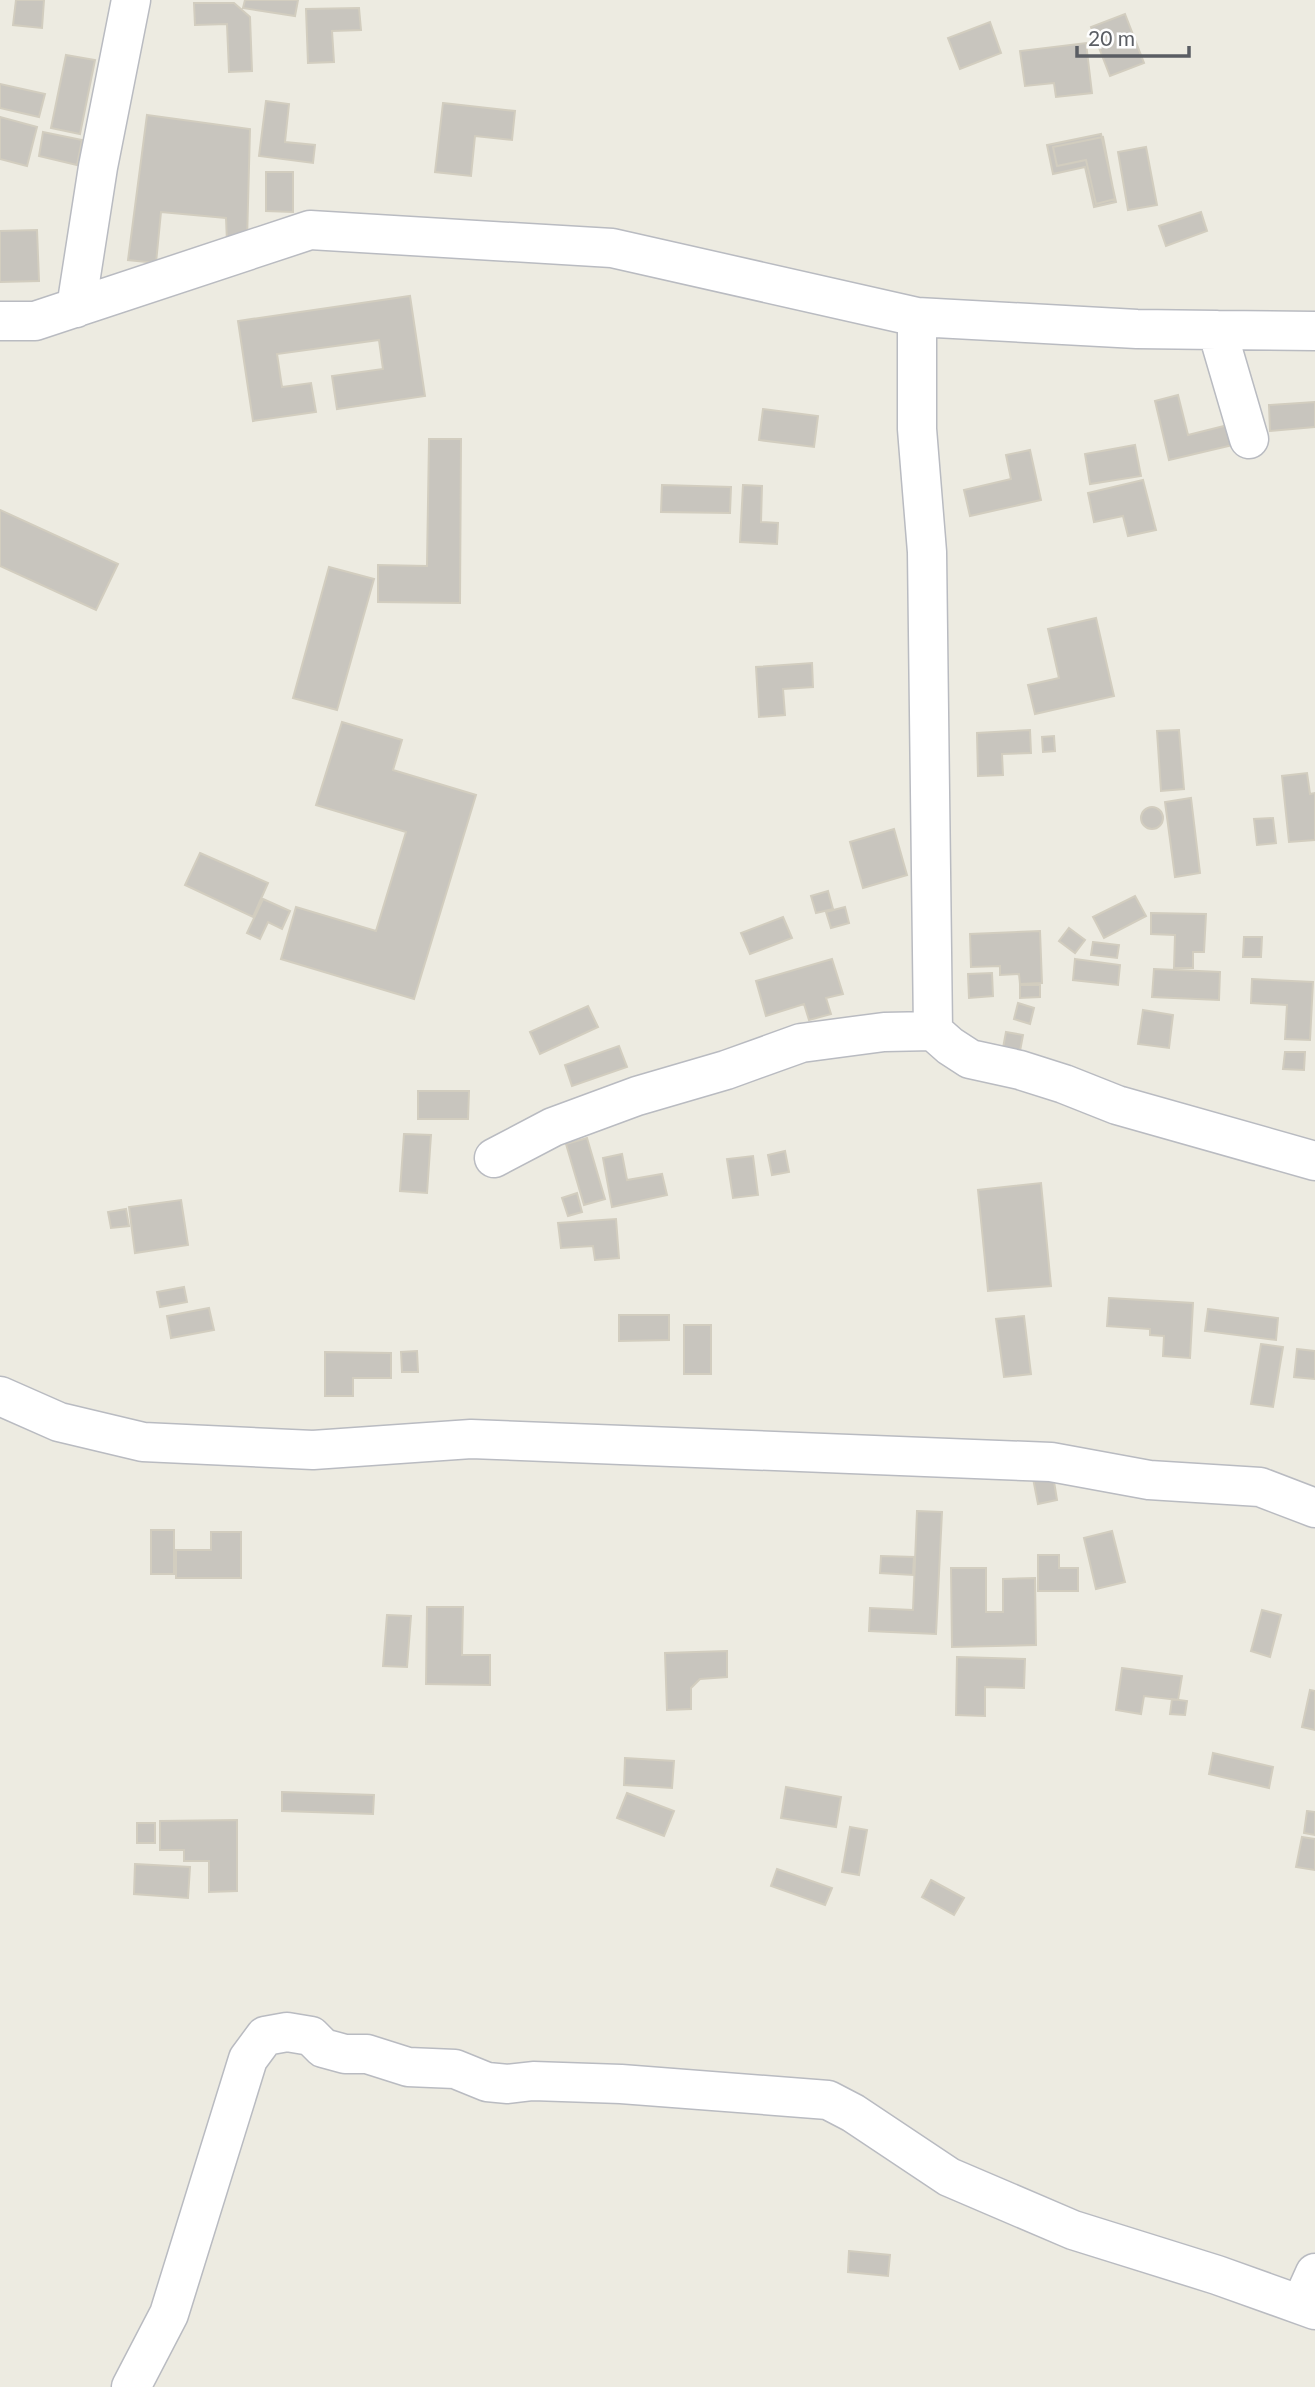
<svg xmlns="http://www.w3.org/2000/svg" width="1315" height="2387" viewBox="0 0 1315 2387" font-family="Lato,sans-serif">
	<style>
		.building { fill: #c8c5be; stroke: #d2cdbf; stroke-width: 2 }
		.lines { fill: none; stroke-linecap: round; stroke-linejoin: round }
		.street-casing { stroke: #b9bbc1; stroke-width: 41 }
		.street { stroke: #fff; stroke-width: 38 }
	</style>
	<rect width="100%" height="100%" fill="#edebe1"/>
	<path class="building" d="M 16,0 L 44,0 L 42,28 L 13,25 Z
		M 245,0 L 298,0 L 295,16 L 243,8 Z
		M 194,3 L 234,3 L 250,17 L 252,71 L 229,72 L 227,24 L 195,25 Z
		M 359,8 L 361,30 L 332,31 L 334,62 L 308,63 L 306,9 Z
		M 1125,14 L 1144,63 L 1110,76 L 1091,27 Z
		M 990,22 L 1001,53 L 960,69 L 948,38 Z
		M 1086,43 L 1092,93 L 1056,97 L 1054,83 L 1025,86 L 1020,51 Z
		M 66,55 L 95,60 L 80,134 L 51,128 Z
		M 0,84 L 45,94 L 39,117 L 0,108 Z
		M 266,101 L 289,104 L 285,142 L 315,145 L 313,163 L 259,156 Z
		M 443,103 L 515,111 L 512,140 L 475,136 L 471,176 L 435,172 Z
		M 147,115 L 250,129 L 247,241 L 227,242 L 226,218 L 161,212 L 156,263 L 128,260 Z
		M 0,117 L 37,127 L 27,166 L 0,159 Z
		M 43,132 L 82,140 L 77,165 L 39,156 Z
		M 1101,134 L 1116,202 L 1094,207 L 1085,167 L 1053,174 L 1047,145 Z
		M 1103,137 L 1115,199 L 1096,204 L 1086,160 L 1057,166 L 1053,147 Z
		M 1146,147 L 1157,205 L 1128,210 L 1118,152 Z
		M 266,172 L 293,172 L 293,212 L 266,211 Z
		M 1201,212 L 1207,231 L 1166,246 L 1159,226 Z
		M 37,230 L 39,281 L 0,282 L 0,231 Z
		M 410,296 L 425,396 L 337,409 L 332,376 L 383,369 L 379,340 L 277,354 L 282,387 L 311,383 L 316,412 L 253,421 L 238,321 Z
		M 1178,395 L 1188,435 L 1232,424 L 1237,444 L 1169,460 L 1155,401 Z
		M 1315,402 L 1315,427 L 1270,431 L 1269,405 Z
		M 763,409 L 818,416 L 814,447 L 759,440 Z
		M 429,439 L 461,439 L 460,603 L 378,602 L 378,565 L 427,566 Z
		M 1135,445 L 1141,476 L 1090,484 L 1085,454 Z
		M 1030,450 L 1041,500 L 970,516 L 964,490 L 1011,479 L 1006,455 Z
		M 1143,480 L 1156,530 L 1128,536 L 1123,516 L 1094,522 L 1088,493 Z
		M 662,485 L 731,487 L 730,513 L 661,512 Z
		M 743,485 L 762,486 L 761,522 L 778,523 L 777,544 L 740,542 Z
		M 0,510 L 118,564 L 96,610 L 0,566 Z
		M 329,567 L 374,579 L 337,710 L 293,698 Z
		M 1096,618 L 1114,696 L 1035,714 L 1028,685 L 1059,678 L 1048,629 Z
		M 812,663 L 813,687 L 783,689 L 785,715 L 759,717 L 756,667 Z
		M 342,722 L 402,740 L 393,770 L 476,795 L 414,999 L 281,959 L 296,907 L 376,931 L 406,832 L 316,805 Z
		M 1030,730 L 1031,753 L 1002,754 L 1003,775 L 978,776 L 977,733 Z
		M 1179,730 L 1184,789 L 1161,791 L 1157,731 Z
		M 1054,736 L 1055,751 L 1043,752 L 1042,737 Z
		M 1307,773 L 1310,794 L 1315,793 L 1315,840 L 1289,842 L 1282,776 Z
		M 1191,798 L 1200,873 L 1175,877 L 1165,802 Z
		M1141 818a11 11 0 1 1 22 0a11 11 0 1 1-22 0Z
		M 1273,818 L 1276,843 L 1257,845 L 1254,819 Z
		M 894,829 L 907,875 L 863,888 L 850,842 Z
		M 200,853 L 268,883 L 253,917 L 185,885 Z
		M 828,891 L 833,909 L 816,913 L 811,896 Z
		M 1135,896 L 1146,916 L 1104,938 L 1093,917 Z
		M 263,899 L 290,911 L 282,929 L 268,922 L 260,939 L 247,933 Z
		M 845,907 L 849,923 L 831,928 L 826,912 Z
		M 1151,913 L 1206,914 L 1204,952 L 1193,952 L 1193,968 L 1174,968 L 1175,935 L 1151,934 Z
		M 783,917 L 792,938 L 750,954 L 741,933 Z
		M 1069,928 L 1085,940 L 1075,953 L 1059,941 Z
		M 1040,931 L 1042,983 L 1020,984 L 1019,974 L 1000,975 L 1000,966 L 971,967 L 970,934 Z
		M 1244,937 L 1262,937 L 1261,957 L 1243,957 Z
		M 1093,942 L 1119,945 L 1117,958 L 1091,955 Z
		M 832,959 L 843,994 L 826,998 L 831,1014 L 809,1020 L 804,1004 L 766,1016 L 756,981 Z
		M 1075,959 L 1120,965 L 1118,985 L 1073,980 Z
		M 1154,969 L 1220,972 L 1219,1000 L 1152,997 Z
		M 992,973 L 993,996 L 969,998 L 968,974 Z
		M 1252,979 L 1313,982 L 1310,1040 L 1285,1039 L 1287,1005 L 1251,1003 Z
		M 1020,985 L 1040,985 L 1040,997 L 1020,998 Z
		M 1018,1003 L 1034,1008 L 1030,1024 L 1014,1019 Z
		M 588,1006 L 598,1027 L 540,1054 L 530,1032 Z
		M 1143,1010 L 1173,1015 L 1169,1048 L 1138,1044 Z
		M 1006,1032 L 1023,1035 L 1020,1051 L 1003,1048 Z
		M 619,1046 L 627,1067 L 572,1086 L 565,1065 Z
		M 1285,1052 L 1305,1052 L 1304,1070 L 1283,1069 Z
		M 418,1091 L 469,1091 L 468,1119 L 418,1119 Z
		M 404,1134 L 431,1135 L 427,1193 L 400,1191 Z
		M 587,1138 L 605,1199 L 584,1205 L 566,1144 Z
		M 785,1151 L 789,1172 L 772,1175 L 768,1155 Z
		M 622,1154 L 627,1180 L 662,1174 L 667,1195 L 612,1207 L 603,1158 Z
		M 753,1156 L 758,1195 L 733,1198 L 727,1159 Z
		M 1041,1183 L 1051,1286 L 988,1291 L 978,1190 Z
		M 577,1193 L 582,1212 L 568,1216 L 562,1198 Z
		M 181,1200 L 188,1245 L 135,1253 L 129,1207 Z
		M 126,1209 L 129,1226 L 111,1228 L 108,1212 Z
		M 616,1219 L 619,1258 L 595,1260 L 593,1246 L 561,1248 L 558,1223 Z
		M 184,1287 L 187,1302 L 160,1307 L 157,1292 Z
		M 1109,1298 L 1193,1303 L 1190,1358 L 1163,1356 L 1164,1336 L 1150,1335 L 1150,1329 L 1107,1326 Z
		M 209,1308 L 214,1330 L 171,1338 L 167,1316 Z
		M 1208,1309 L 1278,1318 L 1276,1340 L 1205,1331 Z
		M 619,1315 L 669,1315 L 669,1340 L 619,1341 Z
		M 1024,1316 L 1031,1374 L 1004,1377 L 996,1319 Z
		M 684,1325 L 711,1325 L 711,1374 L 684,1374 Z
		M 1261,1344 L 1283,1347 L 1273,1407 L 1251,1404 Z
		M 1297,1349 L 1315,1351 L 1315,1379 L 1294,1377 Z
		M 417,1351 L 418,1372 L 402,1372 L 401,1352 Z
		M 325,1352 L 391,1353 L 391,1378 L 353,1378 L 353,1396 L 325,1396 Z
		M 1052,1469 L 1057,1500 L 1038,1504 L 1032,1473 Z
		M 917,1511 L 942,1512 L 936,1634 L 869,1631 L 870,1608 L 913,1610 Z
		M 151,1530 L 174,1530 L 174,1574 L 151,1574 Z
		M 1112,1531 L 1125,1582 L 1096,1589 L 1084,1538 Z
		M 211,1532 L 241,1532 L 241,1578 L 176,1578 L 176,1550 L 211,1550 Z
		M 1038,1555 L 1059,1555 L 1059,1568 L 1078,1568 L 1078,1591 L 1038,1591 Z
		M 881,1556 L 914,1557 L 913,1575 L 880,1573 Z
		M 951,1568 L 986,1568 L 986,1612 L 1003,1612 L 1003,1579 L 1035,1578 L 1036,1645 L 952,1647 Z
		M 427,1607 L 463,1607 L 462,1655 L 490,1655 L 490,1685 L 426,1684 Z
		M 1262,1610 L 1281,1615 L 1270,1657 L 1251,1651 Z
		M 387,1615 L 411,1616 L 407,1667 L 383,1666 Z
		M 727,1651 L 727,1677 L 700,1679 L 691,1688 L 691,1709 L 667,1710 L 665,1653 Z
		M 957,1657 L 1025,1659 L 1024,1688 L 985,1687 L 985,1716 L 956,1715 Z
		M 1122,1668 L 1182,1676 L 1178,1700 L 1144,1696 L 1141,1714 L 1116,1710 Z
		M 1310,1690 L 1315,1691 L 1315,1730 L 1302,1727 Z
		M 1172,1699 L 1187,1701 L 1185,1715 L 1170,1714 Z
		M 1213,1753 L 1273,1767 L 1269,1788 L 1209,1774 Z
		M 625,1758 L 674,1761 L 672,1788 L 624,1785 Z
		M 786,1787 L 841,1797 L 836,1827 L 781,1818 Z
		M 282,1792 L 374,1795 L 373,1814 L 282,1811 Z
		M 627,1793 L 674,1811 L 664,1836 L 617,1818 Z
		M 1307,1811 L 1315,1812 L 1315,1835 L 1304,1833 Z
		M 237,1820 L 237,1891 L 209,1892 L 209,1861 L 184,1861 L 184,1850 L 160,1850 L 160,1821 Z
		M 137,1823 L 155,1823 L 155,1843 L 137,1843 Z
		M 850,1827 L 867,1830 L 859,1875 L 842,1872 Z
		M 1302,1837 L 1315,1839 L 1315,1870 L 1296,1867 Z
		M 135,1864 L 190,1867 L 188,1898 L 134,1894 Z
		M 777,1869 L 832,1888 L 825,1905 L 771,1886 Z
		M 931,1880 L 964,1898 L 954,1915 L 922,1897 Z
		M 849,2251 L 890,2255 L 888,2276 L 848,2272 Z"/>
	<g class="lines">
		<g class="street-casing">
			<path id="street" d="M 76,308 L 98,167 L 131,0
				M 917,317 L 917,429 L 927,552 L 933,1031 L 950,1046 L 970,1059 L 1020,1070 L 1064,1084 L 1117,1105 L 1315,1161
				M 0,321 L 35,321 L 310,230 L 612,248 L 917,317 L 1137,329 L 1217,330
				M 1249,439 L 1217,330 L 1315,331
				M 494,1158 L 553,1127 L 637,1096 L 726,1070 L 801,1043 L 884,1032 L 933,1031
				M 0,1396 L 59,1422 L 143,1442 L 313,1450 L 471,1439 L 1051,1462 L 1149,1480 L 1260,1487 L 1315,1508
				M 1301,2304 L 1315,2273
				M 131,2387 L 169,2314 L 248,2059 L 265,2036 L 287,2032 L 311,2036 L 323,2048 L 345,2054 L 367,2054 L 408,2067 L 455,2069 L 487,2082 L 508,2084 L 533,2081 L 621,2084 L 828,2100 L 853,2113 L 949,2177 L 1073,2230 L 1217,2275 L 1315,2310"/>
		</g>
		<use href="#street" class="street"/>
	</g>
	<path d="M1077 46v10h112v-10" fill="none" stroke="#5a5d63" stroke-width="3.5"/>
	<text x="1088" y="46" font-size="21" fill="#5a5d63" stroke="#ffffff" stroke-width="5" paint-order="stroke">20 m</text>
</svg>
